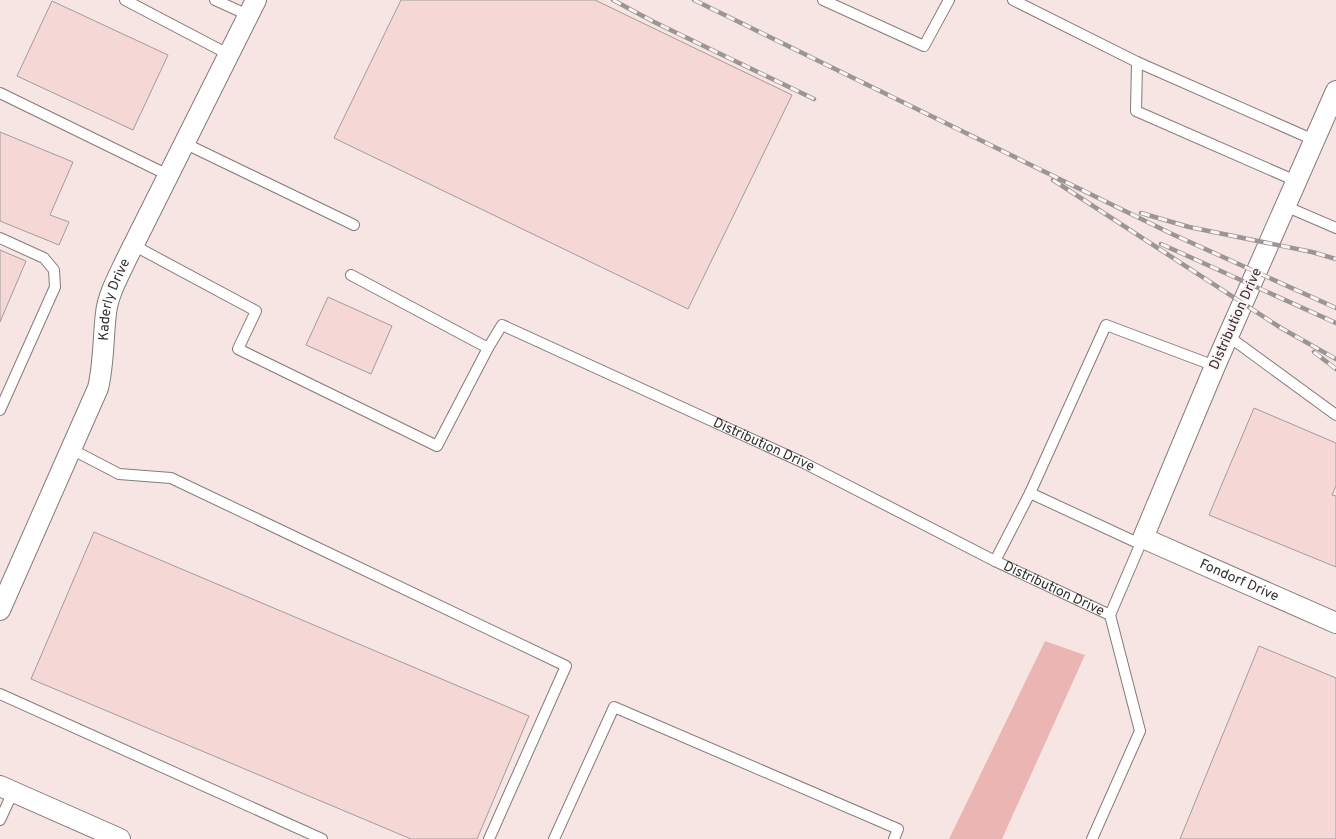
<svg xmlns="http://www.w3.org/2000/svg" width="1336" height="839" viewBox="0 0 1336 839" font-family="Overpass,sans-serif">
	<style>
		.built { fill: #f7e5e4 }
		.green { fill: #ebb5b4 }
		.building { fill: #f5d7d6; stroke: #a49b9b }
		.lines { fill: none; stroke-linecap: round; stroke-linejoin: round }
		.service-casing { stroke: #837b7b; stroke-width: 12 }
		.minor-casing { stroke: #837b7b; stroke-width: 22 }
		.service { stroke: #fff; stroke-width: 10 }
		.minor { stroke: #fff; stroke-width: 20 }
		.rail-casing { stroke: #9c9595; stroke-width: 4.5 }
		.rail { stroke: #fdf3f3; stroke-width: 3; stroke-dasharray: 9; stroke-linecap: butt }
		.labels { text-anchor: middle; dominant-baseline: central; stroke-width: 4; stroke-linejoin: round; paint-order: stroke }
		.street-label { font-size: 14px; fill: #343130; stroke: #fdf3f3 }
	</style>
	<rect width="100%" height="100%" fill="#fdf3f3"/>
	<path class="built" d="M 0,0 L 1336,0 L 1336,839 L 1002,839 L 1085,655 L 1045,641 L 949,839 L 0,839 Z"/>
	<path class="green" d="M 1045,641 L 1085,655 L 1002,839 L 949,839 Z"/>
	<path class="building" d="M 401,0 L 595,0 L 792,95 L 688,309 L 334,138 Z
		M 52,1 L 168,55 L 133,130 L 17,76 Z
		M 0,132 L 73,162 L 50,215 L 69,222 L 59,245 L 0,221 Z
		M 0,250 L 26,261 L 0,322 Z
		M 328,297 L 392,326 L 371,374 L 306,345 Z
		M 1254,408 L 1336,443 L 1336,486 L 1332,495 L 1336,496 L 1336,567 L 1209,515 Z
		M 94,532 L 529,716 L 477,839 L 411,839 L 31,679 Z
		M 1259,646 L 1336,678 L 1336,839 L 1180,839 Z"/>
	<g class="lines">
		<g class="service-casing">
			<g id="service">
				<path d="M 125,0 L 228,54"/>
				<path d="M 215,0 L 248,15"/>
				<path d="M 823,0 L 924,46 L 949,0"/>
				<path d="M 1013,0 L 1137,62 L 1314,140"/>
				<path d="M 1137,62 L 1136,111 L 1296,181"/>
				<path d="M 0,93 L 168,175"/>
				<path d="M 184,143 L 354,225"/>
				<path d="M 1285,206 L 1336,228"/>
				<path d="M 0,238 L 44,258 L 54,270 L 55,287 L 0,410"/>
				<path d="M 133,245 L 256,311 L 238,349 L 437,446 L 488,348"/>
				<path id="s1" d="M 351,275 L 488,348 L 502,325 L 804,463 L 995,561 L 1110,615"/>
				<path d="M 1228,336 L 1336,415"/>
				<path d="M 71,449 L 119,474 L 171,478 L 566,666 L 489,839"/>
				<path d="M 1140,544 L 1030,493 L 1106,325 L 1215,366"/>
				<path d="M 995,561 L 1030,493"/>
				<path d="M 1110,615 L 1143,538"/>
				<path d="M 0,694 L 322,839"/>
				<path d="M 0,820 L 13,792"/>
				<path d="M 554,839 L 614,707 L 898,829 L 894,839"/>
				<path d="M 1092,839 L 1140,731 L 1110,615"/>
			</g>
		</g>
		<g class="minor-casing">
			<g id="minor">
				<path id="s2" d="M 1336,91 L 1215,366 L 1143,538 L 1336,623"/>
				<path id="s3" d="M 0,610 L 98,388 C 104,363 103,338 106,313 C 108,295 118,277 126,260 L 256,0"/>
				<path d="M 0,786 L 120,839"/>
			</g>
		</g>
		<use href="#service" class="service"/>
		<use href="#minor" class="minor"/>
		<g class="rail-casing">
			<path id="rail" d="M 613,0 L 654,22 L 814,99
				M 694,0 L 1172,234 L 1336,308
				M 1053,180 L 1281,328 L 1336,359
				M 1141,213 L 1189,227 L 1312,252 L 1336,259
				M 1161,244 L 1336,323
				M 1314,352 L 1336,369"/>
		</g>
		<use href="#rail" class="rail"/>
	</g>
	<g class="labels">
		<g class="street-label">
			<text stroke="none"><textPath href="#s3" startOffset="333">Kaderly Drive</textPath></text>
			<text transform="translate(1236 319) rotate(-66)">Distribution Drive</text>
			<text stroke="none"><textPath href="#s1" startOffset="470">Distribution Drive</textPath></text>
			<text stroke="none"><textPath href="#s2" startOffset="592">Fondorf Drive</textPath></text>
			<text stroke="none"><textPath href="#s1" startOffset="794">Distribution Drive</textPath></text>
		</g>
	</g>
</svg>
